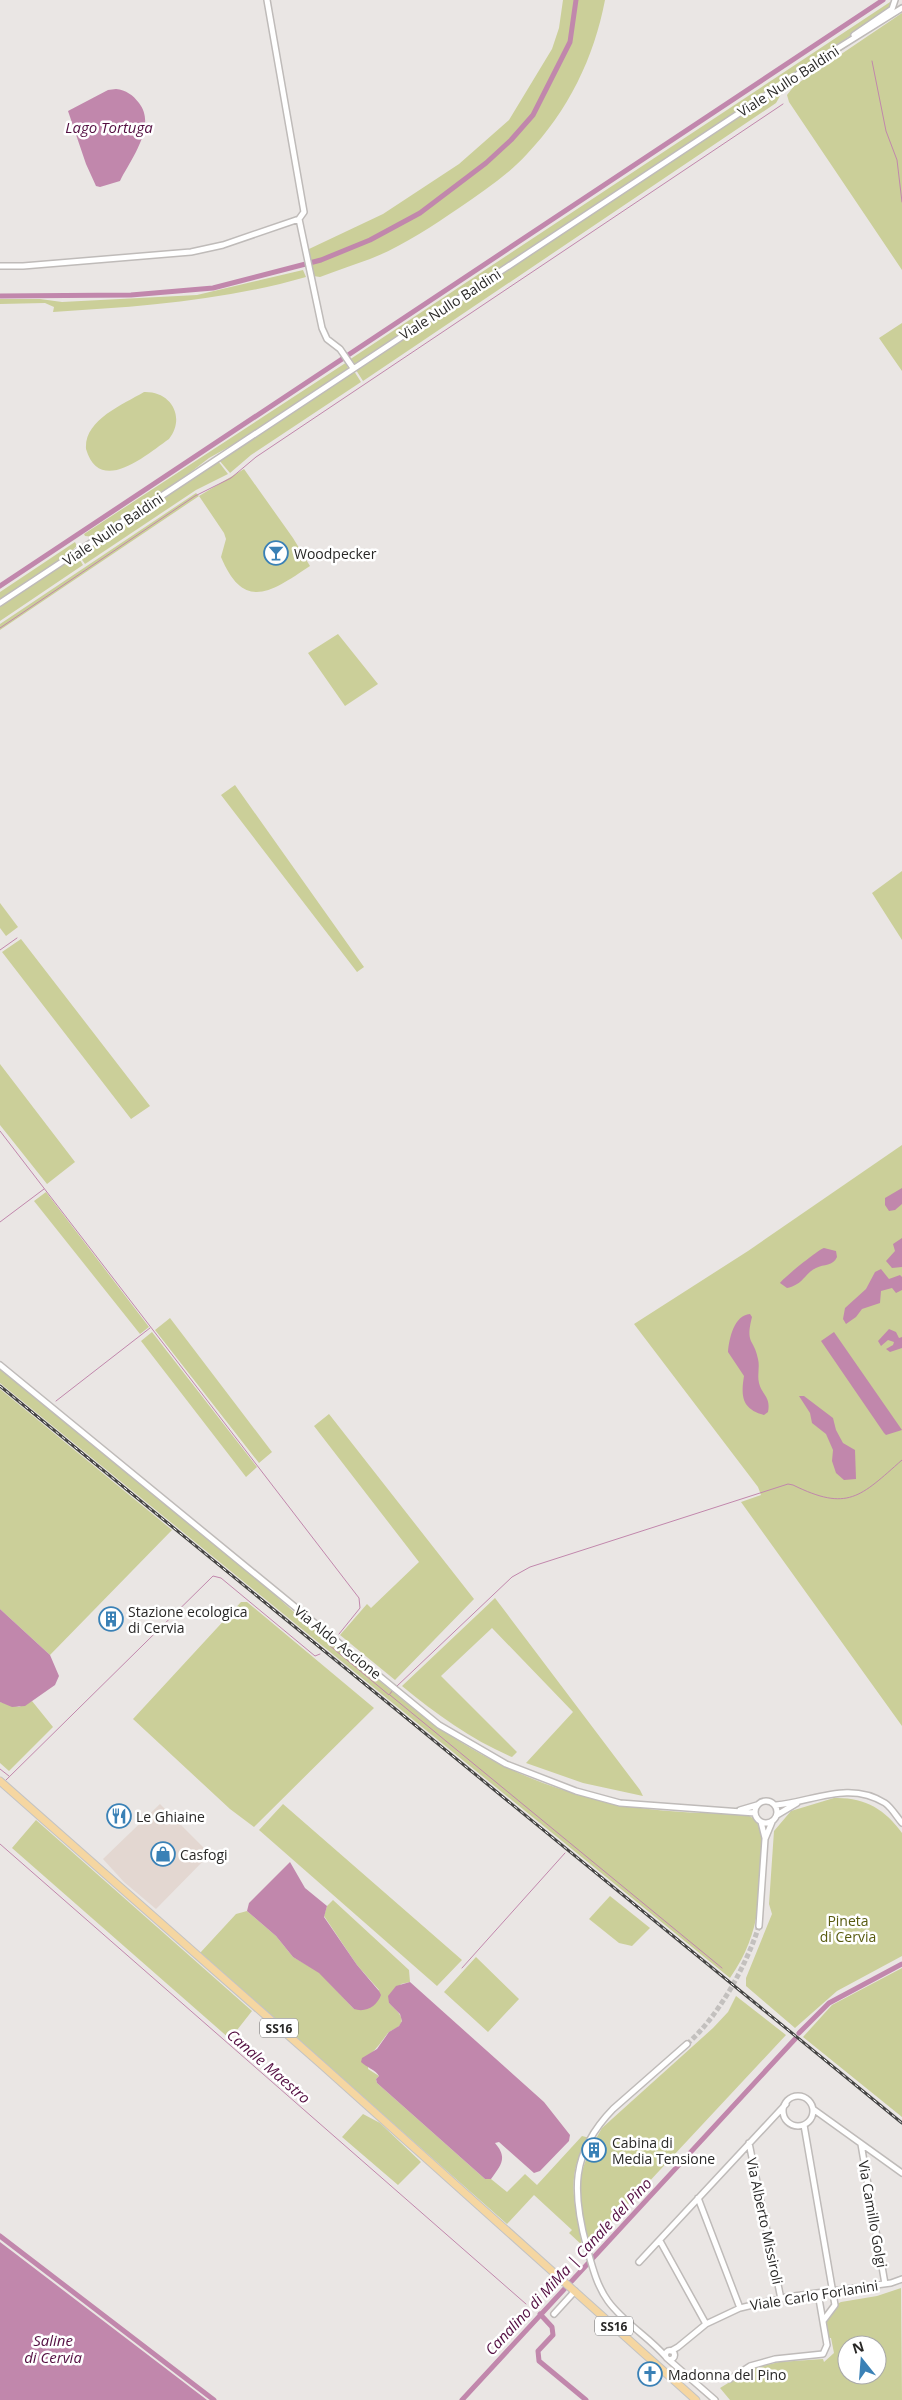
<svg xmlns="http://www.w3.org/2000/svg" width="902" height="2400" viewBox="0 0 902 2400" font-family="'Open Sans',sans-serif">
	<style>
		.built { fill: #e3d7d1 }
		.green { fill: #cbcf99; fill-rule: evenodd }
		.water { fill: #c187ac }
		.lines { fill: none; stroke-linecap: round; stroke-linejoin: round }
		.stream { stroke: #c187ac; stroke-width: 1 }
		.canal { stroke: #c187ac; stroke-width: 5 }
		.minor-tunnel { stroke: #c3c0be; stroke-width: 5; stroke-dasharray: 5 2.5; stroke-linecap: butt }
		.minor-casing { stroke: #bfbbb9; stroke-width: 8 }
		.major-casing { stroke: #c3c3c3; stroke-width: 9 }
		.minor { stroke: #fff; stroke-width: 5 }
		.major { stroke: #f5d6a1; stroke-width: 7 }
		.rail-casing { stroke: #464544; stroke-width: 3 }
		.rail { stroke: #fff; stroke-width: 1; stroke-dasharray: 4; stroke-linecap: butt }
		.labels { text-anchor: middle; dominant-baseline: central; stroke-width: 5; stroke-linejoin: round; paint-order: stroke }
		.shield { fill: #fff; stroke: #696868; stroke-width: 1 }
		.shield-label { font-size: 12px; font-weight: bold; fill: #292827 }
		.street-label { font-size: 14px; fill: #292827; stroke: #fff }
		.poi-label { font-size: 14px; fill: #292827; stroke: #fff; text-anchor: start }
		.park-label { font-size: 14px; fill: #585b10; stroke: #fff }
		.water-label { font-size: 15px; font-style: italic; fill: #540f42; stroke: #fff }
	</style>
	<rect width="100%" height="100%" fill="#eae6e4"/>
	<path class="built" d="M 160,1804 L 210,1854 L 156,1909 L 124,1882 L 103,1859 Z"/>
	<path class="green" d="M 563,0 L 605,0 C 594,58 568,111 527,154 C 508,175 482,192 459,208 C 431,227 401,247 370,259 C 353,265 336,271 320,277 L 313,276 L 309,249 L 383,214 L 459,164 L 509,120 L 552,49 L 559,28 Z
		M 890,2 L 890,8 L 834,47 L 356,364 L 349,360 Z
		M 902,13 L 902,270 L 789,102 L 787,95 L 794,86 Z
		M 860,38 L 784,89 L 776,103 L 363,381 L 356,370 L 781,88 Z
		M 303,270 L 306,277 C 223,301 138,307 53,312 L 54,307 L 45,303 L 0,304 L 0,299 L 40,299 L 62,302 L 197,295 Z
		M 902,323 L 902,371 L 879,338 Z
		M 347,362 L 348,369 L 243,439 L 209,458 L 187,475 L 95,537 L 85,536 L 84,534 Z
		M 354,371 L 361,382 L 251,455 L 230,473 L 219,460 Z
		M 144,392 C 171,391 186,417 169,439 C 146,455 100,496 86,449 C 84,420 122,405 144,392 Z
		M 218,461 L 228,474 L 196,490 L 85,564 L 78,554 Z
		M 244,469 L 293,538 L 310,566 C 271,592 244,612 221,557 L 226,539 L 224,533 L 199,496 L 0,630 L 0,624 L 196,493 L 199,496 Z
		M 75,542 L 77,546 L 69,553 L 0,600 L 0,592 Z
		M 77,555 L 83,565 L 0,621 L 0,607 Z
		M 338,634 L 378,684 L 345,706 L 308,653 Z
		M 235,785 L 364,967 L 357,972 L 221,795 Z
		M 902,871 L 902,940 L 872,893 Z
		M 0,903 L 18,927 L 6,936 L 0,928 Z
		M 21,939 L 150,1106 L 131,1119 L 2,952 Z
		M 0,1064 L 75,1162 L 47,1184 L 0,1125 Z
		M 902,1145 L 902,1726 L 741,1502 L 761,1495 L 758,1487 L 634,1324 L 748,1251 Z
		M 46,1192 L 149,1327 L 140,1334 L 34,1201 Z
		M 170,1318 L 272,1452 L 259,1463 L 155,1330 Z
		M 152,1332 L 257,1467 L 246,1477 L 141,1341 Z
		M 0,1369 L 258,1580 L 303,1620 L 320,1631 C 358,1661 394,1695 434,1724 C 493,1767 562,1796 635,1807 C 671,1813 708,1813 744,1814 C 755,1816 760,1826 762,1836 C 760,1891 763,1931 730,1978 L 0,1383 Z
		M 0,1389 L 172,1530 L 50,1655 L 0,1609 Z
		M 329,1414 L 474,1599 L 395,1680 L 340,1635 L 367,1604 L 371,1608 L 419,1562 L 314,1426 Z
		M 495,1598 L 640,1790 L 643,1796 L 583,1783 L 526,1763 L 573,1712 L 492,1628 L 441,1676 L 517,1752 L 512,1757 C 472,1740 436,1714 402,1686 Z
		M 241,1602 L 247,1602 L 374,1708 L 254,1827 L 230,1809 L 133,1719 Z
		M 32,1701 L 53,1727 L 9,1771 L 0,1763 L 0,1702 L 19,1707 Z
		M 834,1798 C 864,1797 885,1809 902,1833 L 902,1956 L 837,1991 L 795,2028 L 746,1986 L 746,1978 L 772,1914 L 769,1904 L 774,1831 L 791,1811 Z
		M 283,1804 L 462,1960 L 437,1986 L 259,1830 Z
		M 36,1820 L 252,2011 L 230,2039 L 12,1848 Z
		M 610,1896 L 650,1928 L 632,1946 L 619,1943 L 589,1919 Z
		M 333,1900 L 409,1970 L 410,1982 L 401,1984 L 389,2003 C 395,2009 407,2018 399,2026 C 396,2029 391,2030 388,2033 C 382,2040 378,2048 370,2054 L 368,2069 L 379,2076 L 376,2079 L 377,2083 L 485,2179 L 491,2179 L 507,2192 L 525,2174 L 537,2185 L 582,2136 L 590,2138 C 563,2174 576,2206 582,2245 L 569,2233 L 572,2230 L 534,2195 L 507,2224 L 200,1953 L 236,1914 L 247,1911 L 276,1936 L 293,1957 L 319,1972 L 354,2009 L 379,1990 L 357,1965 L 324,1916 L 327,1906 Z
		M 476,1957 L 519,1999 L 488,2032 L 444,1992 Z
		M 902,1968 L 902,2117 L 803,2037 L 832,2005 Z
		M 736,1996 L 786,2035 L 590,2245 C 572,2195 576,2173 602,2128 L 713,2028 L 728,2012 Z
		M 363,2114 L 380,2123 L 421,2162 L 398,2185 L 342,2137 Z
		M 901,2288 L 902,2400 L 730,2400 L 720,2388 L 751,2369 L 779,2362 L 823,2359 L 824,2362 L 834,2353 L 831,2338 L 826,2338 L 823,2321 L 835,2305 L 841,2302 L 877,2296 ZM 847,2345 L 877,2345 L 877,2375 L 847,2375 Z"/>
	<path class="water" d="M 116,89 C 126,90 133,95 139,103 C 157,126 131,159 120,181 L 100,187 L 96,186 L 86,164 L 68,111 L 108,90 Z
		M 902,1188 L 902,1204 L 895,1210 L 889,1211 L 885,1205 L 885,1198 Z
		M 902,1238 L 902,1267 L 892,1268 L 886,1261 L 895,1251 L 893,1244 Z
		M 824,1248 L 836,1251 L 837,1257 C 833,1266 824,1264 816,1268 C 805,1273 803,1285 787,1288 L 780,1283 C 782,1279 819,1249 824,1248 Z
		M 881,1269 L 889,1279 L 900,1275 L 902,1277 L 902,1290 L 896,1293 L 892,1288 L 881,1291 L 880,1303 L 862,1309 L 856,1317 L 846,1324 L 843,1319 L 845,1308 L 866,1289 L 875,1272 Z
		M 750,1314 L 752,1317 C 745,1345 754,1338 758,1359 C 760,1367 757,1375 759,1383 C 762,1395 771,1397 768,1412 L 764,1415 C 741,1409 741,1395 744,1376 L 728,1352 C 729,1339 734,1315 750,1314 Z
		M 889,1329 L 896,1332 L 899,1338 L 902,1337 L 902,1348 L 890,1352 L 886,1349 L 893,1345 L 894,1342 L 888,1340 L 881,1346 L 878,1341 Z
		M 834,1332 L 902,1430 L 886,1435 L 884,1433 L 821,1341 Z
		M 799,1396 L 804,1396 L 833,1418 L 836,1430 L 843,1443 L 855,1450 L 856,1479 L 844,1480 L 836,1473 L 832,1461 L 833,1450 L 826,1434 L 812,1423 L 810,1413 Z
		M 0,1609 L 50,1655 L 59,1676 L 55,1685 L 25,1706 L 12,1707 L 0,1702 Z
		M 290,1862 L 305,1888 L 327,1906 L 324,1917 L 357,1965 L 379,1991 L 381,1995 C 377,2006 366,2013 354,2009 L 319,1973 L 293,1957 L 276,1936 L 247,1911 L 249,1903 Z
		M 410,1982 L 544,2102 L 570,2135 L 569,2141 L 540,2171 L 534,2173 L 499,2142 L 495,2143 C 508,2158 501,2165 491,2179 L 485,2179 L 377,2083 L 376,2079 L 379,2076 C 376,2070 366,2067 361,2062 L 362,2058 L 377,2049 L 389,2032 L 399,2026 L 402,2021 L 400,2014 L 389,2003 L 388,1996 L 396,1986 Z
		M 0,2242 L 207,2400 L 0,2400 Z"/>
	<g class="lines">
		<path class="stream" d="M 872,61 L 886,131 L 897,160 L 902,202
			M 0,628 L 195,496 L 231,478 L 256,457 L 783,104
			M 0,950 L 17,938
			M 0,1131 L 359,1598 L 360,1608 L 339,1634
			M 0,1222 L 44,1189
			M 56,1401 L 150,1328
			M 329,1645 L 389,1695 L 393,1690
			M 396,1687 L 512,1577 L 530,1567 L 788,1484 L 793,1485 C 848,1512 860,1497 902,1460
			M 390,1695 L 722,1968
			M 0,1769 L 9,1776
			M 5,1781 L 213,1576 L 221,1578 L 315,1656 L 320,1654
			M 0,1844 L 526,2304
			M 462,1968 L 565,1853"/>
		<path class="canal" d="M 0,296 L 131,295 L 213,288 L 321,260 L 370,240 L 420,213 L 486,163 L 511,140 L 533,115 L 570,42 L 576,0
			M 0,586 L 883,0
			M 799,2033 L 829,2003 L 902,1964
			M 0,2236 L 214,2400
			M 540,2314 L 552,2327 L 553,2335 L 538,2351 L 539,2361 L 586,2400
			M 462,2400 L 795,2039"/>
		<path class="minor-tunnel" d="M 687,2044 C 719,2016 746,1966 759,1926"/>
		<g class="minor-casing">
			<path id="minor" d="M 267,0 L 304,212 L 299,219
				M 854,35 L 892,9 L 895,0
				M 0,266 L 23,266 L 191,252 L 223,245 L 299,219 L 322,328 L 327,339 L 340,349 L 353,368
				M 0,603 L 827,55 L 902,8
				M 0,1365 L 439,1725 L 506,1764 L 576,1791 L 620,1803 L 755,1813
				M755 1812a11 11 0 1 1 22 0a11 11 0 1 1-22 0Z
				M 776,1805 C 812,1802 849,1780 885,1803 C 891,1807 897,1817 902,1823
				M 740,1810 L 757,1805
				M 777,1815 L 797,1803
				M 761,1822 L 765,1838
				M 759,1926 L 765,1839 L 772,1822
				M783 2111a15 15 0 1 1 30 0a15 15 0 1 1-30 0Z
				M 813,2109 L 902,2173
				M 804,2125 L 835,2305 L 823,2321
				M 749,2143 L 781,2299
				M 861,2144 L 885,2284
				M 698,2198 L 740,2308
				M 660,2241 L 706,2324
				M 639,2262 L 786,2104
				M 554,2314 L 575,2291
				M665.5 2355a4.5 4.5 0 1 1 9 0a4.5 4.5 0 1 1-9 0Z
				M 671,2351 L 678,2347 L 706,2324 L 740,2308 L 787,2297 L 891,2283 L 902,2279
				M 666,2357 C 649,2337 624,2323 608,2301 C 597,2286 592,2266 587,2248 C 572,2193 570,2153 613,2109 L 687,2044
				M 668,2359 L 715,2400
				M 730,2379 L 750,2366 L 775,2359 L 823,2354 L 827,2345 L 818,2293"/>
		</g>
		<g class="major-casing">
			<path id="major" d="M 0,1781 L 323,2066 L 696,2400"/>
		</g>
		<use href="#minor" class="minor"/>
		<use href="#major" class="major"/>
		<g class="rail-casing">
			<path id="rail" d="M 0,1386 L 902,2123"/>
		</g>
		<use href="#rail" class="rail"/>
	</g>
	<defs>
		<g id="bar-ring" transform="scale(1.25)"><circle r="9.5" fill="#fff" stroke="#3a81b6" stroke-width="1.5"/><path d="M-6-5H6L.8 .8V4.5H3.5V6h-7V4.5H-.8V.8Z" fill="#3a81b6"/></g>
		<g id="building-ring" transform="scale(1.25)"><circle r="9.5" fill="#fff" stroke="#3a81b6" stroke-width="1.5"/><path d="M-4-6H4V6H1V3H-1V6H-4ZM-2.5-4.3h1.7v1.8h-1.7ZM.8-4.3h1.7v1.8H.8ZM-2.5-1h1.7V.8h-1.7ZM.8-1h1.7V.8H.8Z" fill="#3a81b6"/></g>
		<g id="restaurant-ring" transform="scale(1.25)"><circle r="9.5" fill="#fff" stroke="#3a81b6" stroke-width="1.5"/><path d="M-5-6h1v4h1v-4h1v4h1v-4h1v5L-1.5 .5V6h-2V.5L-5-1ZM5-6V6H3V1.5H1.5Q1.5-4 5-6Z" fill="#3a81b6"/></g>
		<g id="shop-ring" transform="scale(1.25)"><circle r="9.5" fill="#fff" stroke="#3a81b6" stroke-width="1.5"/><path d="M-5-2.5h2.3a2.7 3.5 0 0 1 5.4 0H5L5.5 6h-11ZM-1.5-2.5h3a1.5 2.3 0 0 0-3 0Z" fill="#3a81b6"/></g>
		<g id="church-ring" transform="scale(1.25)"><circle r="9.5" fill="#fff" stroke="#3a81b6" stroke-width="1.5"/><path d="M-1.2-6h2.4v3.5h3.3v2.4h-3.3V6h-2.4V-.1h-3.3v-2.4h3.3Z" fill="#3a81b6"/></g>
	</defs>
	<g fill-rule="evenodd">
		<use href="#bar-ring" x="276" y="553"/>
		<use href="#building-ring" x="111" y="1619"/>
		<use href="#restaurant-ring" x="119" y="1816"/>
		<use href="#shop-ring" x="163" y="1854"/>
		<use href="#building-ring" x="594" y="2150"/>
		<use href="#church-ring" x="650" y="2374"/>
	</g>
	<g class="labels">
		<g class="shield">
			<rect x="260" y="2018.5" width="38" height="19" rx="4"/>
			<rect x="595" y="2316.5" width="38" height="19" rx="4"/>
		</g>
		<g class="shield-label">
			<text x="279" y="2028">SS16</text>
			<text x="614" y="2326">SS16</text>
		</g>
		<g class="street-label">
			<text transform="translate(788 81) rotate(-33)">Viale Nullo Baldini</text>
			<text transform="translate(450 304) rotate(-33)">Viale Nullo Baldini</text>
			<text transform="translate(113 529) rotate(-34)">Viale Nullo Baldini</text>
			<text transform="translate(338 1642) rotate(39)">Via Aldo Ascione</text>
			<text transform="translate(873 2214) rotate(80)">Via Camillo Golgi</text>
			<text transform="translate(765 2221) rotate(78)">Via Alberto Missiroli</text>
			<text transform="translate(814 2295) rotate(-9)">Viale Carlo Forlanini</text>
		</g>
		<g class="poi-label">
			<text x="294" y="553">Woodpecker</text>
			<text x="128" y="1611">Stazione ecologica<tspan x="128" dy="16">di Cervia</tspan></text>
			<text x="136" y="1816">Le Ghiaine</text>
			<text x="180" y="1854">Casfogi</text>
			<text x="612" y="2142">Cabina di<tspan x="612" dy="16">Media Tensione</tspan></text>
			<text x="668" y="2374">Madonna del Pino</text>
		</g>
		<g class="park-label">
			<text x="848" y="1920">Pineta<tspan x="848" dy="16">di Cervia</tspan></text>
		</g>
		<g class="water-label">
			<text x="109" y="127">Lago Tortuga</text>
			<text transform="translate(269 2066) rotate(41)">Canale Maestro</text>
			<text transform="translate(568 2266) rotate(-47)">Canalino di MiMa | Canale del Pino</text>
			<text x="53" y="2340">Saline<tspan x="53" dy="17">di Cervia</tspan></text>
		</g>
	</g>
	<g transform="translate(862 2360) rotate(343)"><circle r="24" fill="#ffffff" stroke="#a9a9a9"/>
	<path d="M0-4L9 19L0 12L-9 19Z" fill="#3a81b6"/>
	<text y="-8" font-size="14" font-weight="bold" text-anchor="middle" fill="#292827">N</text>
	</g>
</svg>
